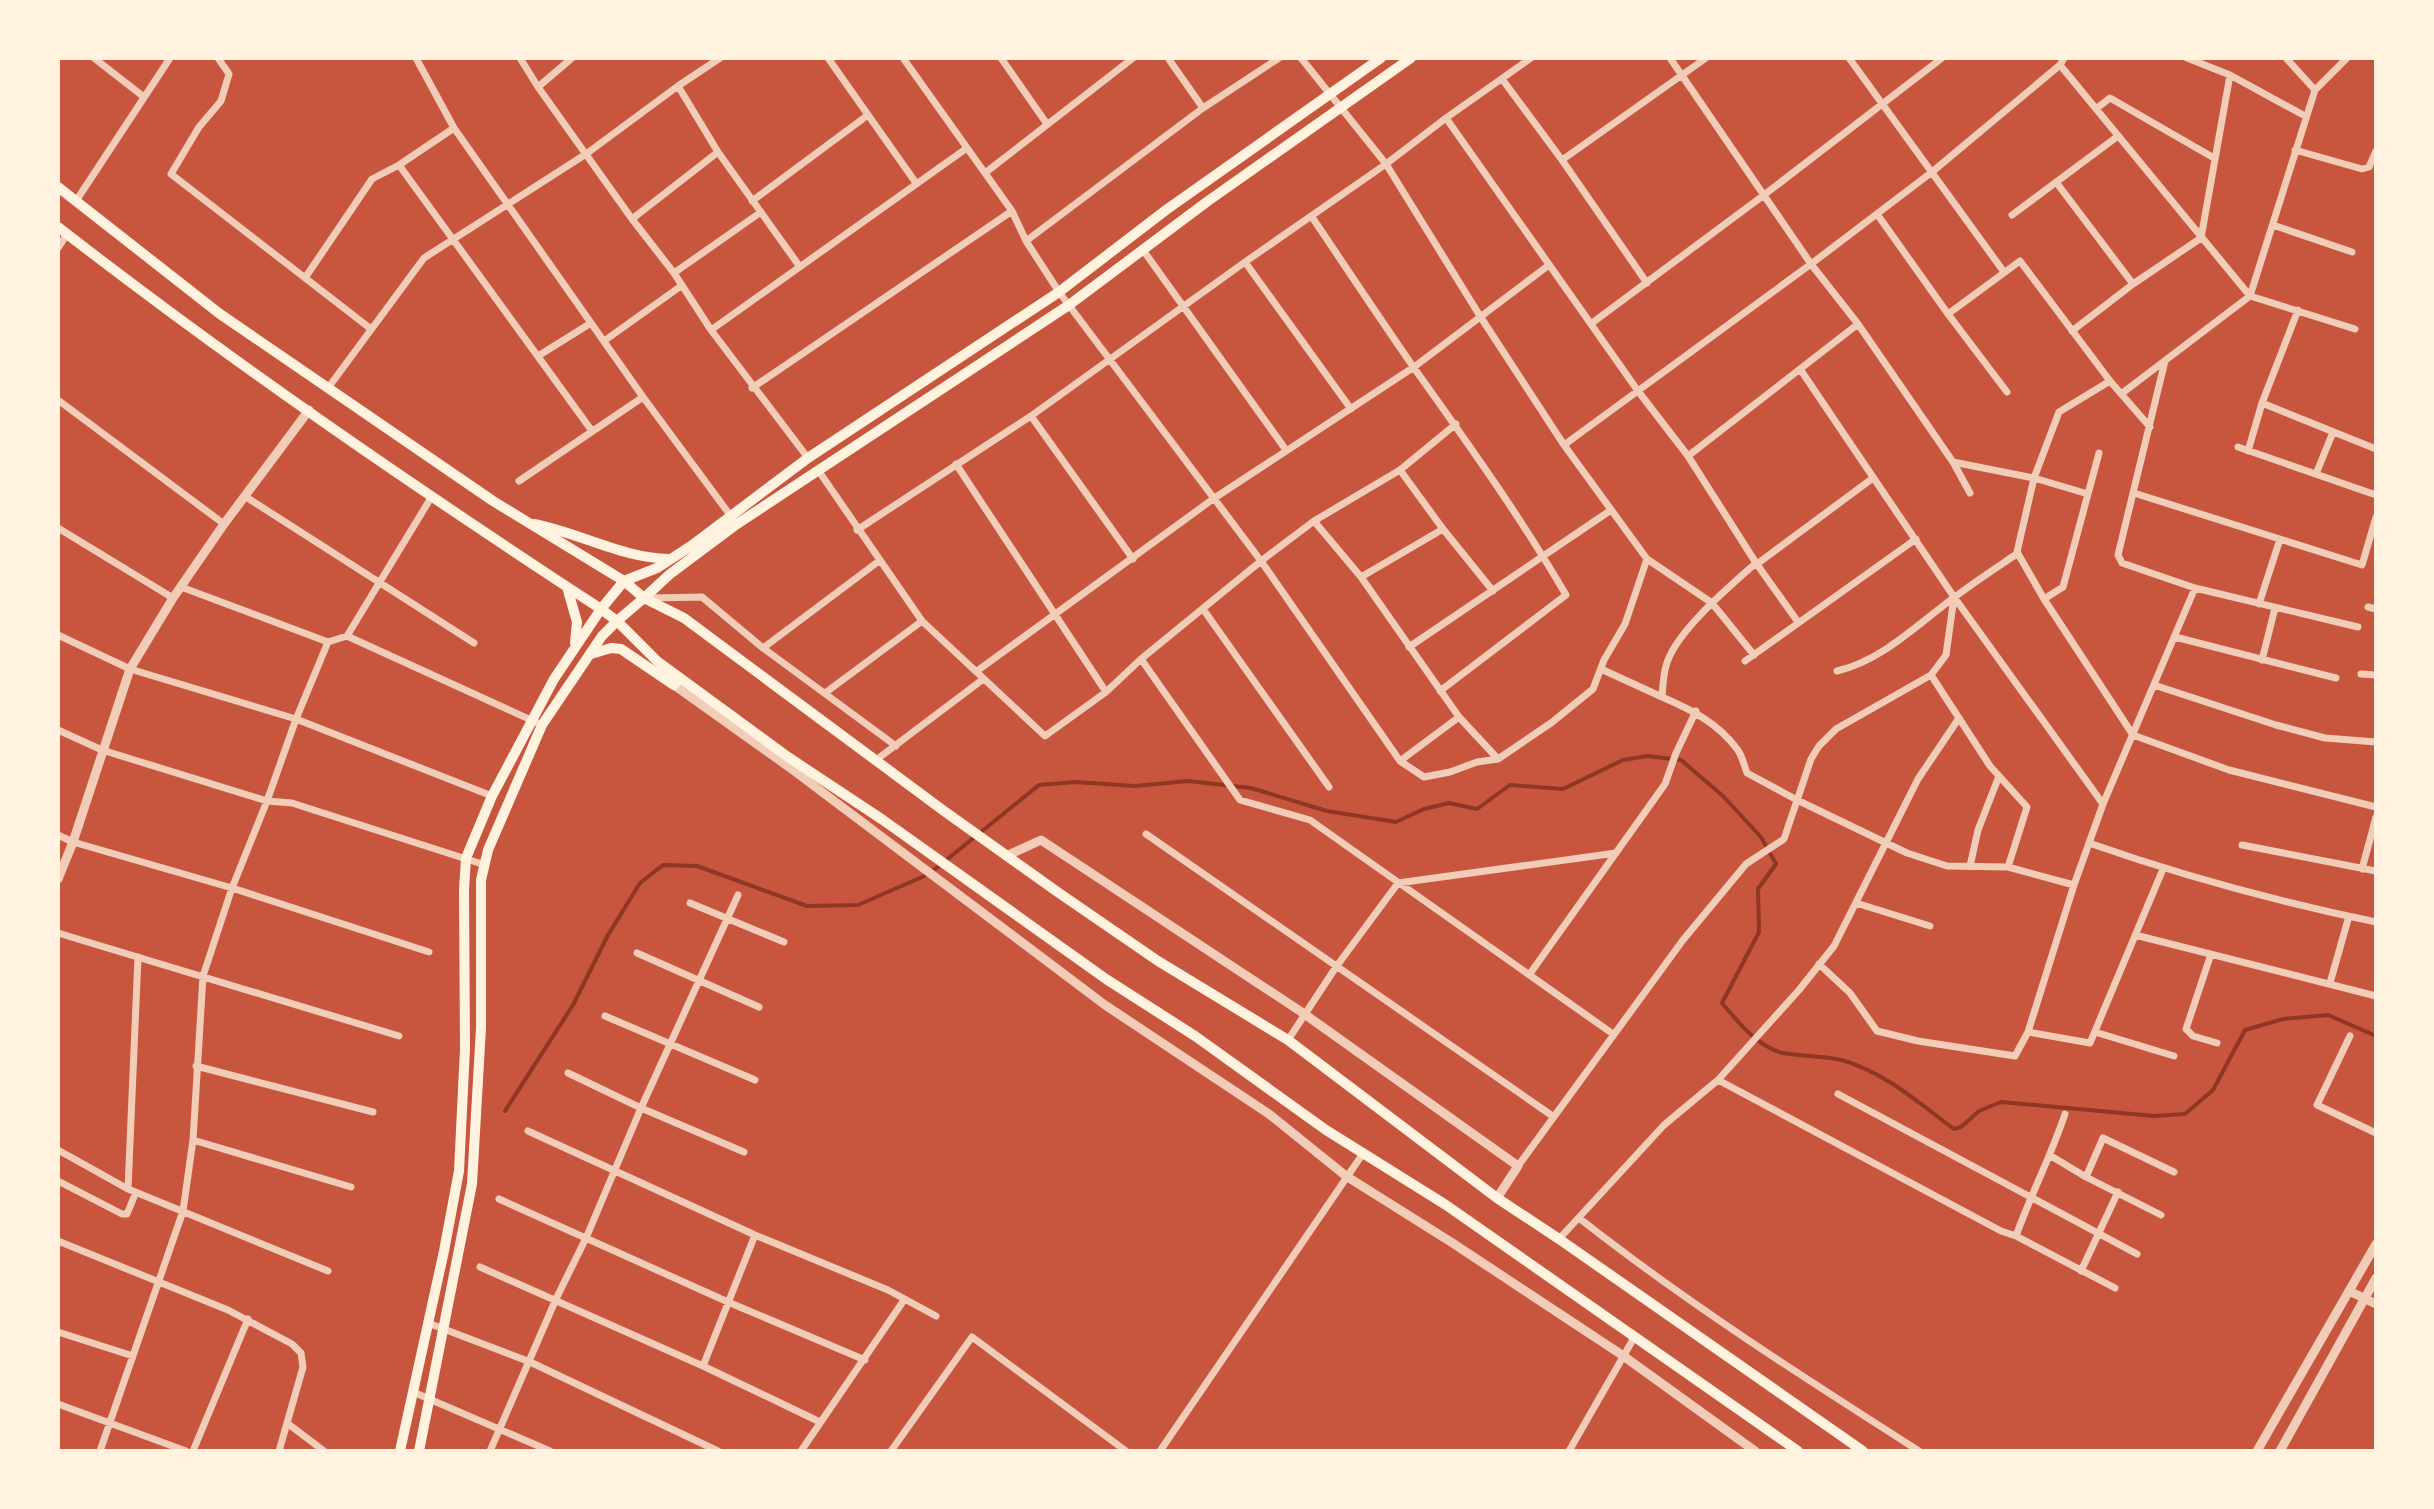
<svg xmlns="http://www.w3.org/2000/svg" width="2434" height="1509" viewBox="0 0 2434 1509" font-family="'Varela Round',sans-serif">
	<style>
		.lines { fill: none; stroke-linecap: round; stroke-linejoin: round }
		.stream { stroke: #8f3625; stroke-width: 4 }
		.minor { stroke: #f1ccb7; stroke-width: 7 }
		.tertiary { stroke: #f1ccb7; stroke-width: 9 }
		.secondary { stroke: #fff3e0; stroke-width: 10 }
	</style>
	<rect width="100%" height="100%" fill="#c8553d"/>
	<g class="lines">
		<path class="stream" d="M 505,1111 L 573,1005 L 608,935 L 640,883 L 663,865 L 697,866 L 807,906 L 858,905 L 929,874 L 1039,785 L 1075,782 L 1135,786 L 1188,781 L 1251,788 L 1327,811 L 1396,822 L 1424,809 L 1449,803 L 1477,809 L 1510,785 L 1563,789 L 1623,760 L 1647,756 L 1681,760 L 1723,796 L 1761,837 L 1776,864 L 1758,889 L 1759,932 L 1722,1003 C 1738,1022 1758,1047 1783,1053 C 1803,1057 1825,1055 1845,1061 C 1887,1074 1920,1104 1954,1129 L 1961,1127 L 1979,1111 L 2001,1102 L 2154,1116 L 2185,1114 L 2213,1090 L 2245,1030 L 2283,1019 L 2328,1015 L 2376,1036"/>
		<path class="minor" d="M 94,58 L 144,97
			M 218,58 L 229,74 L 221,101 L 199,127 L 171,174 L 371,329
			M 416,58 L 454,128 L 643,397 L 730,515
			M 520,58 L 538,87 L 632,219 L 674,273 L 711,330 L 808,458
			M 828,58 L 916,183
			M 903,58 L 1012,211 L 1026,241 L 1059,292 L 1261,561 L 1400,761 L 1424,777 L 1450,772 L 1477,762 L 1498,759 L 1551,723 L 1593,689 L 1604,660 L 1625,624 L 1647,559
			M 1001,58 L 1047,124
			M 1168,58 L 1203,108
			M 1301,58 L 1386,164 L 1480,316 L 1564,445 L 1647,559 L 1712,603 L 1754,655
			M 1670,58 L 1811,264 L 1858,324 L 1953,462 L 2034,478 L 2088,494
			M 1849,58 L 2004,272
			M 2187,58 L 2230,75 L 2305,116
			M 2286,58 L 2315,90
			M 2060,65 L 2250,296 L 2355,329
			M 1502,79 L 1562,160 L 1647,283
			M 678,86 L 718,152 L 800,267
			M 538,87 L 572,58
			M 2097,108 L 2110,98 L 2214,158
			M 1446,118 L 1638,391 L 1688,456 L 1756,563 L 1798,622
			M 2295,150 L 2362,169 L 2369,167 L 2376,151
			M 1562,160 L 1706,58
			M 399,165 L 592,431
			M 985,173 L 1133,58
			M 2056,182 L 2133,284
			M 76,201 L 170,58
			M 752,201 L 868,115
			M 1877,214 L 1948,314 L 2007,392
			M 2012,215 L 2118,136
			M 1312,217 C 1345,266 1378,316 1412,365 C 1465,440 1519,514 1566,595 L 1440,691
			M 632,219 L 718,152
			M 2273,225 L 2352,252
			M 1026,241 L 1203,108 L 1279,58
			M 58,248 L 67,234
			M 1143,250 L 1286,450
			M 1245,262 L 1351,409
			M 674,273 L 761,212
			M 305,278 L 372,179 L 399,165 L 454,128
			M 2298,310 L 2262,403 L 2376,449
			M 1948,314 L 2020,261 L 2110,381 L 2150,427
			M 1592,323 L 1764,195 L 1942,58
			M 711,330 L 967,148
			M 2072,331 L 2133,284 L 2201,238 L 2230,75
			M 604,341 L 681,286
			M 538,356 L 591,323
			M 2165,361 L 2118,555 L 2122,563 L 2195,588 L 2358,627
			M 1800,369 L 1954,597 L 2103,804
			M 2110,381 L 2059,412 L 2034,478 L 2017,552 L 2044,599 L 2133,735 L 2229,770 L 2376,807
			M 328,388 L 424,258 L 586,154 L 678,86 L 720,58
			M 752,388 L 1012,211
			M 2121,394 L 2250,296 L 2315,90 L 2347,58
			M 58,400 L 224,524
			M 1031,416 L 1133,559
			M 1564,445 L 1811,264 L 1932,172 L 2060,65 L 2064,58
			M 2238,447 L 2376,495
			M 2248,451 L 2262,403
			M 1688,456 L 1858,324
			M 1953,462 L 1970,493
			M 956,464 L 1106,692
			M 818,470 L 922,621 L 1045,736 L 1106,692 L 1141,659 L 1261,561 L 1314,521 L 1400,470 L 1456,424
			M 1400,470 L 1443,529 L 1493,591
			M 2316,474 L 2333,432
			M 519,481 L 643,397
			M 2134,493 L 2362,565 L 2376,517
			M 246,497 L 474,643
			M 1314,521 L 1361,577 L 1459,717 L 1498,759
			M 58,528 L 173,598
			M 857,530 L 1031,416 L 1245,262 L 1386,164 L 1446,118 L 1531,58
			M 1756,563 C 1730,586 1674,633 1666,666 C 1663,676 1663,687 1662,697 C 1690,709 1718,723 1737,749 C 1742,755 1744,765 1747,773 L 1797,800 L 1907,853 L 1947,866 L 2008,867 L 2074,885
			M 1757,564 L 1873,478
			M 1361,577 L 1443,529
			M 181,587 L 328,642
			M 649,598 L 702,597 L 763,648 L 896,746
			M 2044,599 L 2063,587 L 2099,453
			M 2259,604 L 2280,539
			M 2368,607 L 2376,609
			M 1203,609 L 1329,787
			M 58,635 L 130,669 L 296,719 L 492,796
			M 347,636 L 542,725
			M 2175,637 L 2336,678
			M 1409,647 L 1611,510
			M 763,648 L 879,561
			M 1141,659 L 1240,800 L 1310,820 L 1613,1034
			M 2262,660 L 2275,608
			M 1745,661 L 1916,539
			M 1601,669 L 1662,697
			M 977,671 L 1213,499 L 1414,367 L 1549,265
			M 1837,671 C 1881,661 1917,625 1952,599 C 1973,583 1996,568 2018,553
			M 2361,674 L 2376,675
			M 1931,675 L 1990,766 L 2027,807 L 2008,867
			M 2154,685 L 2276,725 L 2325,738 L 2376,742
			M 825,693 L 922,621
			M 58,730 L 102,750 L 267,801 L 292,803 L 485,865
			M 876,760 L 982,680
			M 1400,761 L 1459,717
			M 1146,834 L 1554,1117
			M 58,835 L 73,842 L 232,888 L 429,952
			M 2089,843 C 2183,876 2279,902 2376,922
			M 2242,845 L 2376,871
			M 1970,866 L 1978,830 L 1999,776
			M 2362,869 L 2376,817
			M 690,903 L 784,942
			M 1856,903 L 1930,926
			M 58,933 L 399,1036
			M 2135,935 L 2376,996
			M 637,953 L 759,1007
			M 2211,954 L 2186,1029 L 2193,1036 L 2217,1043
			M 1819,964 L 1850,993 L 1877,1031 L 1918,1041 L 2015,1056 L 2028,1032 L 2090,1043 L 2163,869
			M 1529,975 L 1665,784 L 1676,753 L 1696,711
			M 2330,983 L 2349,916
			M 605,1016 L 755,1080
			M 2028,1032 L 2074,885 L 2103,804 L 2195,588
			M 2095,1032 L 2174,1056
			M 2350,1036 L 2317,1105 L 2376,1133
			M 1288,1040 L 1336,967 L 1398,883 L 1616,853
			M 196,1066 L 373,1112
			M 568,1073 L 641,1108 L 744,1152
			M 1718,1080 L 2001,1231 L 2016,1236 L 2115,1288
			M 1838,1094 L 2137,1254
			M 528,1131 L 755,1235 L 888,1290 L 936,1316
			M 193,1140 L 351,1187
			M 58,1150 L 128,1189 L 328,1271
			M 2051,1156 L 2086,1177 L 2161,1215
			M 1518,1166 L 1683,940 L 1746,864 L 1784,839 L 1811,759 L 1819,746 L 1836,729 L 1931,675 L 1946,655 L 1954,597
			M 2086,1177 L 2103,1138 L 2174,1172
			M 58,1181 L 122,1214 L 127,1214 L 136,1192
			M 128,1189 L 138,957
			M 499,1199 L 728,1302 L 865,1360
			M 1579,1218 C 1687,1303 1803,1377 1919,1451
			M 2016,1236 C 2031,1194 2051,1156 2065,1114
			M 1559,1239 L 1664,1125 L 1718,1080 L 1799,990 L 1834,946 L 1918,779 L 1959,718
			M 58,1241 L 228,1310 L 292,1344 L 301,1353 L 303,1367 L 279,1451
			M 480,1267 L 703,1366 L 820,1422
			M 2081,1271 L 2118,1192
			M 428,1323 L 530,1362 L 718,1451
			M 58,1332 L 133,1356
			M 703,1366 L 755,1235
			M 413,1392 L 550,1451
			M 58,1404 L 186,1451
			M 287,1423 L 324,1451
			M 100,1451 L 183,1211 L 193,1140 L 203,976 L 232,888 L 267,801 L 296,719 L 328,642 L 347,636 L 432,496
			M 193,1451 L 248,1319
			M 490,1451 L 556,1299 L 586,1238 L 641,1108 L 738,895
			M 801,1451 L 904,1300
			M 891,1451 L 972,1337 L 1126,1451
			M 1160,1451 L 1364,1152
			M 1569,1451 L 1635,1336"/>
		<path class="tertiary" d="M 674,685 L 789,767 L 1105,1005 L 1269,1114 L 1346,1176 L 1451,1242 L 1622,1355 L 1755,1451
			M 1006,856 L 1041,840 L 1303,1013 L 1518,1166 L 1497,1198
			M 58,879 L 73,842 L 130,669 L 173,598 L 224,524 L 309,410
			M 2349,1291 L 2376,1304
			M 2257,1451 L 2376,1244
			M 2280,1451 L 2376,1278"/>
		<path class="secondary" d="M 1411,58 L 1208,201 L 1069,305 L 737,524 L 670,574 L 644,598 L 684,618 L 944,811 L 1059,893 L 1158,961 L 1288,1040 L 1497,1198 L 1559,1239 L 1863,1451
			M 58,187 L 220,314 L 493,501 L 624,581 L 657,568 L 691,546 L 808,458 L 1059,292 L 1166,210 L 1381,58
			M 58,227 C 233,363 416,488 601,609 L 617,621 L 644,598 L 624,581 L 601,609 L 554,679 L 492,796 L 466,858 L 464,890 L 465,1049 L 459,1171 L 444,1251 L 400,1451
			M 534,524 C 580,533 622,558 669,559
			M 567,587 L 577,622 L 575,643
			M 591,654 L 611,648 L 621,649 L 674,685 L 680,678
			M 419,1451 L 472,1184 L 481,1028 L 481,880 L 488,850 L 542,725 L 602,636 L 617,621 L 657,661 L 788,757 L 883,820 L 1106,979 L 1195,1036 L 1326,1130 L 1446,1205 L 1798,1451"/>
	</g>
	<rect width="2434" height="1509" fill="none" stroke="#fff3e0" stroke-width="120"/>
</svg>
